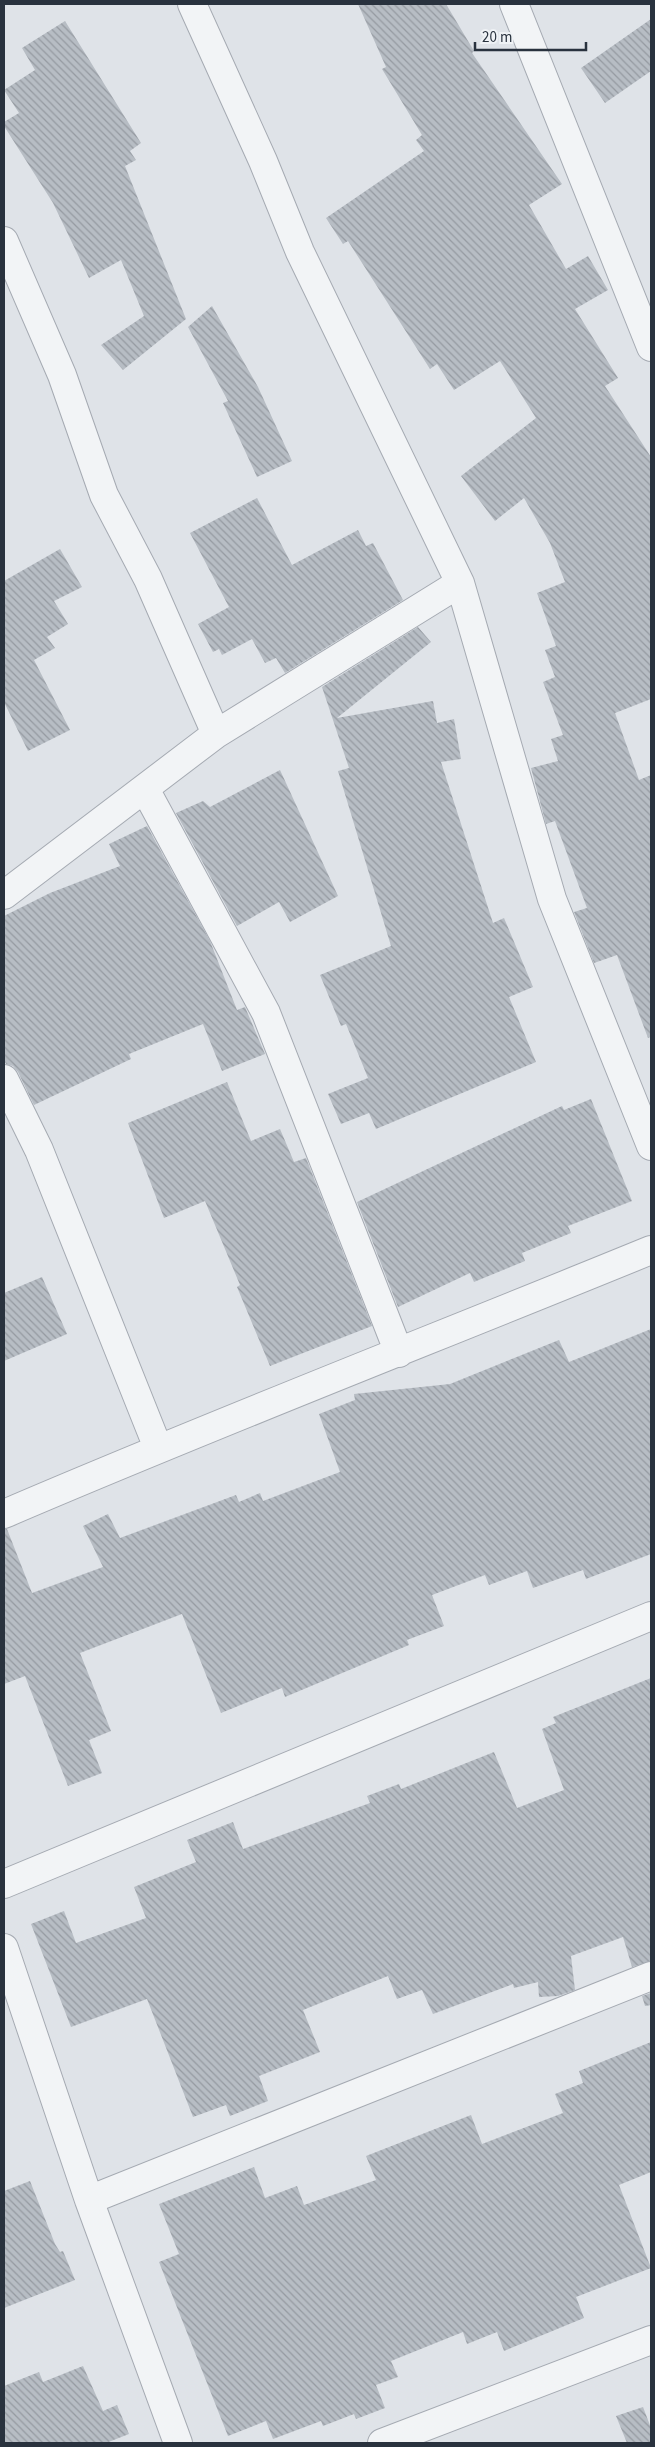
<svg xmlns="http://www.w3.org/2000/svg" width="655" height="2447" viewBox="0 0 655 2447" font-family="'Source Sans 3',sans-serif">
	<style>
		.building { fill: url(#building-back-hatch) }
		.lines { fill: none; stroke-linecap: round; stroke-linejoin: round }
		.street-casing { stroke: #a5aab2; stroke-width: 30 }
		.street { stroke: #f2f4f6; stroke-width: 28 }
	</style>
	<defs>
		<pattern id="building-back-hatch" width="6" height="6" patternUnits="userSpaceOnUse" patternTransform="scale(1.25)"><rect width="6" height="6" fill="#b7bdc4"/><path d="M-1 5l2 2M0 0l6 6M5-1l2 2" fill="none" stroke="#959aa1"/></pattern>
	</defs>
	<rect width="100%" height="100%" fill="#dfe3e8"/>
	<path class="building" d="M 358,4 L 446,4 L 474,51 L 472,53 L 562,184 L 529,205 L 566,269 L 588,256 L 608,290 L 575,309 L 618,378 L 605,386 L 651,457 L 651,699 L 615,713 L 639,780 L 651,775 L 651,1037 L 648,1038 L 617,955 L 594,963 L 574,912 L 587,908 L 555,821 L 546,824 L 531,768 L 558,761 L 551,739 L 563,735 L 543,682 L 555,677 L 545,650 L 556,646 L 537,593 L 565,582 L 550,543 L 524,498 L 495,521 L 461,476 L 536,418 L 500,361 L 454,390 L 437,364 L 430,369 L 348,241 L 343,244 L 326,218 L 424,151 L 416,140 L 422,135 L 382,69 L 386,67 Z
		M 651,19 L 651,71 L 605,103 L 581,68 Z
		M 65,21 L 141,143 L 130,151 L 136,160 L 125,166 L 186,319 L 123,370 L 101,345 L 144,316 L 121,260 L 89,278 L 53,203 L 4,126 L 4,122 L 19,113 L 4,90 L 35,70 L 22,48 Z
		M 212,306 L 258,387 L 292,461 L 257,477 L 223,403 L 228,401 L 188,327 Z
		M 257,498 L 292,565 L 358,530 L 366,546 L 373,543 L 403,600 L 285,673 L 276,658 L 265,663 L 252,639 L 222,655 L 219,649 L 213,652 L 198,624 L 229,607 L 190,533 Z
		M 60,549 L 82,587 L 54,601 L 68,624 L 47,637 L 55,648 L 34,660 L 70,730 L 28,751 L 4,702 L 4,581 Z
		M 418,627 L 431,642 L 337,718 L 433,701 L 437,723 L 454,719 L 461,759 L 441,762 L 493,923 L 504,918 L 533,987 L 509,997 L 536,1062 L 376,1129 L 369,1113 L 341,1124 L 328,1094 L 368,1078 L 346,1024 L 341,1026 L 320,975 L 391,946 L 338,771 L 349,768 L 322,687 Z
		M 280,770 L 338,896 L 290,922 L 279,902 L 237,926 L 176,813 L 203,801 L 210,807 Z
		M 147,826 L 210,941 L 237,1010 L 245,1007 L 265,1054 L 222,1071 L 203,1024 L 129,1054 L 131,1059 L 34,1105 L 18,1072 L 13,1066 L 6,1064 L 4,1060 L 4,916 L 50,893 L 120,866 L 109,844 Z
		M 227,1082 L 251,1141 L 280,1129 L 294,1162 L 306,1158 L 372,1326 L 270,1366 L 237,1287 L 240,1285 L 205,1201 L 164,1218 L 128,1123 Z
		M 591,1099 L 632,1201 L 568,1226 L 571,1233 L 522,1253 L 525,1261 L 474,1282 L 470,1273 L 398,1307 L 357,1202 L 562,1106 L 564,1110 Z
		M 42,1277 L 67,1334 L 4,1361 L 4,1293 Z
		M 651,1329 L 651,1554 L 586,1579 L 583,1570 L 533,1588 L 527,1571 L 489,1585 L 485,1575 L 432,1595 L 444,1626 L 407,1640 L 409,1645 L 285,1697 L 282,1688 L 221,1713 L 182,1614 L 80,1653 L 111,1731 L 89,1740 L 102,1773 L 68,1786 L 25,1676 L 4,1684 L 4,1529 L 7,1529 L 32,1593 L 103,1567 L 83,1526 L 108,1514 L 120,1538 L 236,1495 L 239,1502 L 260,1493 L 263,1501 L 340,1472 L 319,1414 L 355,1400 L 354,1394 L 450,1384 L 559,1340 L 569,1362 Z
		M 651,1678 L 651,1961 L 632,1967 L 623,1937 L 571,1956 L 575,1990 L 558,1996 L 539,1997 L 538,1982 L 514,1988 L 513,1984 L 433,2014 L 422,1990 L 397,1999 L 388,1976 L 303,2010 L 320,2052 L 259,2076 L 268,2101 L 230,2116 L 226,2105 L 193,2117 L 147,1999 L 71,2027 L 31,1924 L 64,1911 L 76,1943 L 146,1918 L 134,1887 L 196,1862 L 187,1840 L 233,1822 L 243,1849 L 370,1803 L 367,1796 L 399,1784 L 401,1789 L 494,1752 L 517,1808 L 564,1790 L 542,1729 L 556,1723 L 553,1717 Z
		M 651,1993 L 651,2005 L 645,2006 L 642,1996 Z
		M 651,2042 L 651,2172 L 619,2185 L 651,2268 L 576,2297 L 584,2318 L 504,2351 L 497,2332 L 467,2344 L 463,2332 L 391,2361 L 398,2377 L 376,2385 L 385,2408 L 356,2419 L 354,2414 L 323,2426 L 321,2421 L 273,2439 L 266,2421 L 228,2436 L 159,2262 L 179,2254 L 159,2204 L 254,2167 L 265,2198 L 297,2186 L 304,2205 L 376,2180 L 366,2156 L 471,2115 L 482,2144 L 563,2113 L 555,2094 L 583,2083 L 579,2071 Z
		M 30,2181 L 55,2244 L 60,2252 L 63,2251 L 75,2280 L 4,2308 L 4,2191 Z
		M 83,2366 L 103,2411 L 117,2405 L 129,2434 L 106,2443 L 4,2443 L 4,2386 L 39,2372 L 43,2382 Z
		M 643,2407 L 651,2428 L 651,2443 L 627,2443 L 616,2416 Z"/>
	<g class="lines">
		<g class="street-casing">
			<path id="street" d="M 192,4 L 263,161 L 300,252 L 460,583 L 552,899 L 651,1146
				M 514,4 L 651,347
				M 4,241 L 62,375 L 104,495 L 148,579 L 216,734
				M 145,789 L 266,1013 L 399,1353
				M 4,895 L 216,734 L 460,583
				M 4,1079 L 39,1150 L 158,1448
				M 4,1514 C 218,1422 436,1338 651,1250
				M 4,1884 L 651,1616
				M 4,1948 L 89,2200 L 178,2443
				M 89,2200 L 651,1976
				M 382,2443 L 651,2340"/>
		</g>
		<use href="#street" class="street"/>
	</g>
	<rect width="655" height="2447" fill="none" stroke="#29323e" stroke-width="10"/>
	<path d="M475 42v8h111v-8" fill="none" stroke="#29323e" stroke-width="2.5"/>
	<text x="482" y="42" font-size="15" fill="#29323e" stroke="#eff2f5" stroke-width="4" paint-order="stroke">20 m</text>
</svg>
